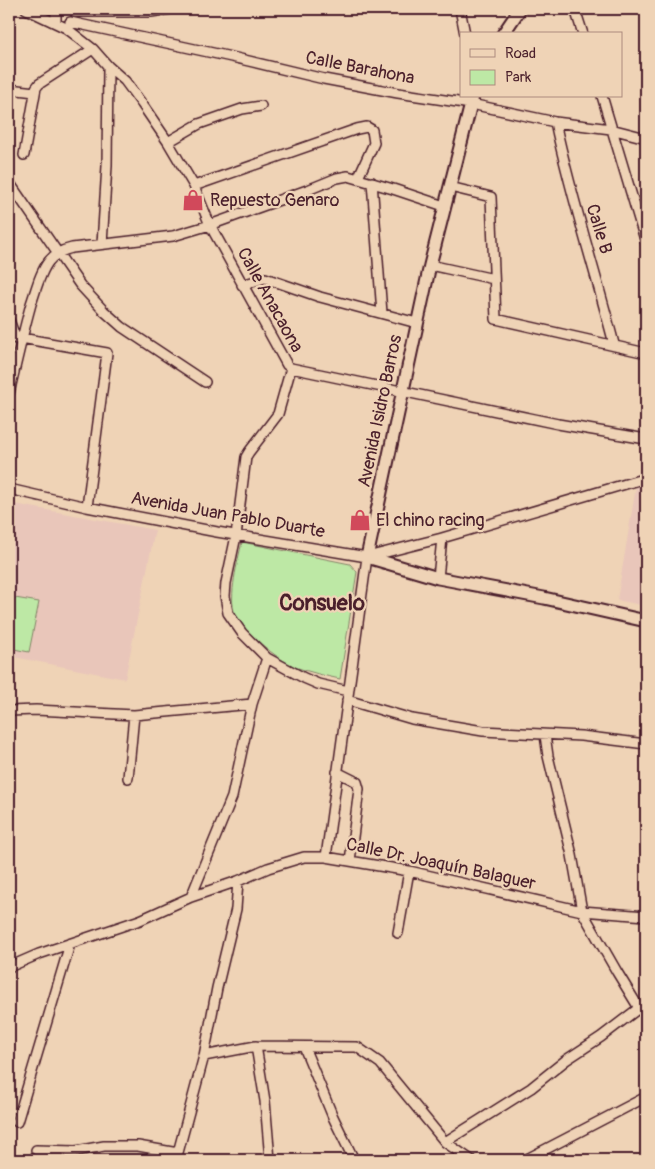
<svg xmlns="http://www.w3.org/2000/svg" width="655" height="1169" viewBox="0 0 655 1169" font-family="Pangolin,sans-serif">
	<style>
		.built { fill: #e9c6ba }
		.green { fill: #bde8a5; stroke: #848468 }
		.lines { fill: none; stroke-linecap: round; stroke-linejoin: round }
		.minor-casing { stroke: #4a1f2b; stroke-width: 12 }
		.tertiary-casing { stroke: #4a1f2b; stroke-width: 15 }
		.minor { stroke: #efd3b6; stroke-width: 9 }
		.tertiary { stroke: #efd3b6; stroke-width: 11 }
		.labels { text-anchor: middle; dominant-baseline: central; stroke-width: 4.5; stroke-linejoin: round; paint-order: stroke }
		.street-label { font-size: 18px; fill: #4a1f2b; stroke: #efd3b6 }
		.poi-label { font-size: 18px; fill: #4a1f2b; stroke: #efd3b6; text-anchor: start }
		.district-label { font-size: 22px; font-weight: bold; fill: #4a1f2b; stroke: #efd3b6 }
	</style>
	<rect width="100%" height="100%" fill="#efd3b6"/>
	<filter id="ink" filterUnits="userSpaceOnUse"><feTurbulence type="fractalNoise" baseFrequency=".02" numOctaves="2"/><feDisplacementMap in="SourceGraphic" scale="10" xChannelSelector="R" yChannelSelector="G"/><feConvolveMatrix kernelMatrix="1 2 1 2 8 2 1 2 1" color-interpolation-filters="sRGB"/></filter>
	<g filter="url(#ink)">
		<path class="built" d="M 646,484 L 646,606 L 617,600 L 636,487 Z
			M 9,503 L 155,530 L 125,679 L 9,656 Z"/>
		<path class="green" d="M 242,542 L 350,564 L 357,572 L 340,679 C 325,676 310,672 295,667 C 277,659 244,632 235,614 C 228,597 238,560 242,542 Z
			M 9,597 L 39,602 L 29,652 L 9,648 Z"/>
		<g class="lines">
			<g class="minor-casing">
				<path id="minor" d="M 26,9 L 66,28 L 93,49 L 108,66 L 125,81 L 142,104 L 168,142 L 194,186 L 210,225 L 287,365 L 291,368 L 558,424 L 646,439
					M 460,9 L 465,34
					M 575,9 L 583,34
					M 75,12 L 151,12 L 171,9
					M 56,22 L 56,9
					M 70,22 L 236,58 L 324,79 L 398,93 L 471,104 L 555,122 L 611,129 L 646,138
					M 9,89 L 35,92
					M 602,96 L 646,243
					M 555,122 C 571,197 595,270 614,344
					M 168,142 L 199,124 L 242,109 L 261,106
					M 24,155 L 36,88 L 39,84 L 93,49
					M 9,182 L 80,285 L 104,311 L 122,327 L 205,382
					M 372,182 L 382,313
					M 194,186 L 357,129 L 367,127 L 372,130 L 374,143 L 358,178
					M 450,187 L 491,197 L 496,319 L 646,353
					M 102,244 L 107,166 L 108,66
					M 430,265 L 494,279
					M 242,285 L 265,278 L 320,297 L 417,323
					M 9,320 L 16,339
					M 21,338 L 107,353 L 87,507
					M 291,368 L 278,414 L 249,452 L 246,457 L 236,536 L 226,583 L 225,596 L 228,613 L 242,633 L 267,658 L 304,678 L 318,684 L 348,691
					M 9,394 C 16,363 23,333 31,304 C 36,290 40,272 49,261 C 55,253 63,250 72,248 L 173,236 L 210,225 L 310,189 L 337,178 L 348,176 L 393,189 L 444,206
					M 9,489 L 87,507 L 217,532 L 367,557 L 442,538 L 646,478
					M 438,578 L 442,538
					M 347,700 L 412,719 L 483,731 L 581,736 L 646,744
					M 9,712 L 9,711 L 36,710 L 134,715 L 252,704
					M 545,735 L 548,756 L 572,855 L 582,911 L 617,972 L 639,1008 L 646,1015
					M 337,772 L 357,782 L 359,789 L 350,861
					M 128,778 L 134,715
					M 326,857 L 367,557
					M 191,897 L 232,797 L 252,704 L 267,658
					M 398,933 L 409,871
					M 9,967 L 39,954 L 140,920 L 191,897 L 238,881 L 268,868 L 304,857 L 326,857 L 409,871 L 582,911 L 646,916
					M 256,1046 L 265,1101 L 270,1160
					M 304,1047 L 333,1117 L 354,1160
					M 204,1056 L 256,1046 L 357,1047 L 380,1063 L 445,1142 L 471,1160
					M 17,1122 L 70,944
					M 445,1142 L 531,1088 L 566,1060 L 601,1037 L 639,1008
					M 36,1150 L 76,1151 L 104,1146 L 138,1146 L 178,1153
					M 176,1160 L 204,1056 L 217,988 L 236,909 L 238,881
					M 525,1160 L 646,1097"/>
			</g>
			<g class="tertiary-casing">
				<path id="tertiary" d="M 503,34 L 520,9
					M 473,96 L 430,265 L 367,557 L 438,578 L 544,598 L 646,621"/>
			</g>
			<use href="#minor" class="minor"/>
			<use href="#tertiary" class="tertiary"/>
		</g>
	</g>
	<defs>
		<g id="shop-bare" transform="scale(1.725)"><path d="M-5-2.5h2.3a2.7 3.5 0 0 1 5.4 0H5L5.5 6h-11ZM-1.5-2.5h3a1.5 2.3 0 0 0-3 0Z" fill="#d1495b" stroke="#efd3b6" stroke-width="2.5" paint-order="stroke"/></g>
	</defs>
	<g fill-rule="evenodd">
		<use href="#shop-bare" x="193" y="200"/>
		<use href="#shop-bare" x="360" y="520"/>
	</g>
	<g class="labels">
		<g class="street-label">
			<text transform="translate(360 68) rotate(11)">Calle Barahona</text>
			<text transform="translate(599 229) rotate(73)">Calle B</text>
			<text transform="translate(270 300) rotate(61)">Calle Anacaona</text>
			<text transform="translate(380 411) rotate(-78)">Avenida Isidro Barros</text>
			<text transform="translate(228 515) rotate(10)">Avenida Juan Pablo Duarte</text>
			<text transform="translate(441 864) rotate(12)">Calle Dr. Joaquín Balaguer</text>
		</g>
		<g class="poi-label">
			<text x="210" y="200">Repuesto Genaro</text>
			<text x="376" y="520">El chino racing</text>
		</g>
		<g class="district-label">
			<text x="322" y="603">Consuelo</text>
		</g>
	</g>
	<rect width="655" height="1169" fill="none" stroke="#efd3b6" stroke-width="30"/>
	<rect x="15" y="15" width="625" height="1139" fill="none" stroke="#4a1f2b" stroke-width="2" filter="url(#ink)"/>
	<rect x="460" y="32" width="162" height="65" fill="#efd3b6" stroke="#ad8b7e"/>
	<rect x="470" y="49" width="25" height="8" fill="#efd3b6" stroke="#ad8b7e"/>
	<text x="505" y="58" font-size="15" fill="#4a1f2b">Road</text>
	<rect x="470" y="70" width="25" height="15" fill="#bde8a5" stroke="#ad8b7e"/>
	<text x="505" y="82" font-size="15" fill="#4a1f2b">Park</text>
</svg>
